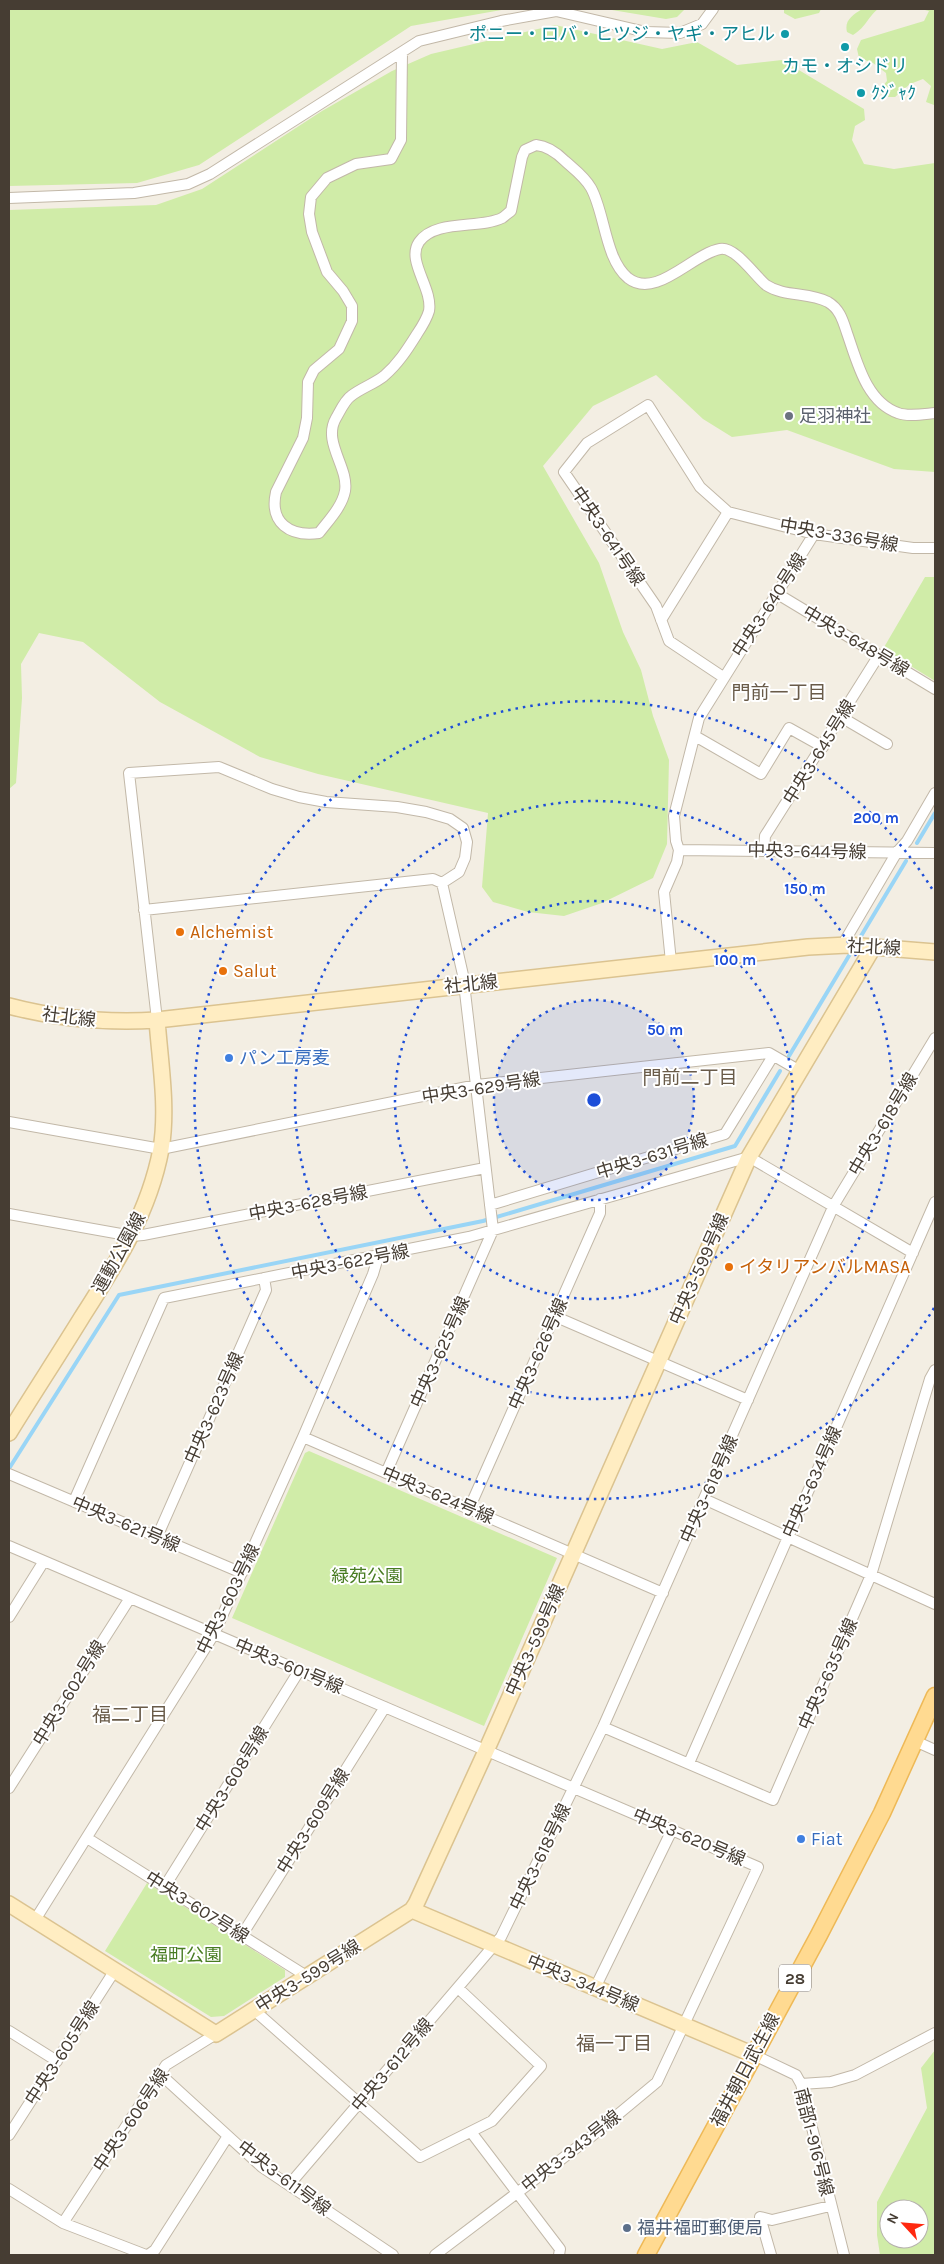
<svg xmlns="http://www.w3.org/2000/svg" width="944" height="2264" viewBox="0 0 944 2264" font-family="Karla,'Noto Sans JP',sans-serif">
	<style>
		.green { fill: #d0eca8; fill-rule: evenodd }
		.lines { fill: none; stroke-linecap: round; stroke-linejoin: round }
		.stream { stroke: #99d5f6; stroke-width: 4 }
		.street-casing { stroke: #c2b8a8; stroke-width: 12 }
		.secondary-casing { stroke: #dbc390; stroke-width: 18 }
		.primary-casing { stroke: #eeb957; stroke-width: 19 }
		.street { stroke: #fff; stroke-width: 10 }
		.secondary { stroke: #ffedc2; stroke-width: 15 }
		.primary { stroke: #ffda91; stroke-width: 16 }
		.ring { fill: none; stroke: #1d4ed8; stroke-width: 2.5; stroke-dasharray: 2.5 5 }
		.culture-dot { fill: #0f9aa8; stroke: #fff; stroke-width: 2 }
		.worship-dot { fill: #6b7280; stroke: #fff; stroke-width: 2 }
		.food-dot { fill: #e8710a; stroke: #fff; stroke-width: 2 }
		.shop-dot { fill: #3f7fe0; stroke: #fff; stroke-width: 2 }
		.service-dot { fill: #5c6f8a; stroke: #fff; stroke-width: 2 }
		.labels { text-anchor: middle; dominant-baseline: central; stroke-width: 4; stroke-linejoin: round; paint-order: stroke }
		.shield { fill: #fff; stroke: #7e7770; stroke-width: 1 }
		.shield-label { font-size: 16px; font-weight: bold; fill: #463d33 }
		.culture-label { font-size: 18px; fill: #0d838f; stroke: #fff; text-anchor: end }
		.worship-label { font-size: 18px; fill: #5b616d; stroke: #fff; text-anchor: start }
		.street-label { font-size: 18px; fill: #463d33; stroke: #fff }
		.food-label { font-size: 18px; fill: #c56008; stroke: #fff; text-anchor: start }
		.shop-label { font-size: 18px; fill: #366cbe; stroke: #fff; text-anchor: start }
		.park-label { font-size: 18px; fill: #487c22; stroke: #fff }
		.service-label { font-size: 18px; fill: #4e5e75; stroke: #fff; text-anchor: start }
		.neighbourhood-label { font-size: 19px; fill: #695b49; stroke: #fff }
		.centre { fill: #1d4ed8; stroke: #fff; stroke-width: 2.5 }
		.ring-label { font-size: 15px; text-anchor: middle; font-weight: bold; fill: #1d4ed8; stroke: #fff; stroke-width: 4; stroke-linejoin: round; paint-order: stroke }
	</style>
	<rect width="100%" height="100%" fill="#f3eee3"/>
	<path class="green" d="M 9,9 L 507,9 L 411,26 L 199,165 L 137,183 L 9,186 Z
		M 606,9 L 685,9 L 677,17 L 666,19 Z
		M 784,9 L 821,9 L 819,13 L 795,19 L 784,13 Z
		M 862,9 L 878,9 C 866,19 868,25 853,35 L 847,32 C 844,20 853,15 862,9 Z
		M 921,9 L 935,9 L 935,103 L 934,105 L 926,102 L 931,86 L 923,79 L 910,84 L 895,97 L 883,97 L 879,90 L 887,81 L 886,73 L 873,63 L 859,58 L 857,49 L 861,40 L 924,21 L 929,11 Z
		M 555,25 L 662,49 L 697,42 L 737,65 L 782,60 L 864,109 L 865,120 L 855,126 L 852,140 L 864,164 L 894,169 L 935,163 L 935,472 L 894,469 L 787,430 L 732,437 L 703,419 L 656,375 L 593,406 L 543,466 L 599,563 L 623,632 L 641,670 L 653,716 L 669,760 L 667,844 L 653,878 L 602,903 L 564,916 L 528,912 L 493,902 L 482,887 L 488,813 L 318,774 L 260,757 L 160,702 L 83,642 L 39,633 L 21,664 L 22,698 L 16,783 L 9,789 L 9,210 L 156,205 L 202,189 L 322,111 L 392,71 L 431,54 Z
		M 925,577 L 935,577 L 935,681 L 883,649 Z
		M 309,1451 L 557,1558 L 484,1726 L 232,1618 L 305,1453 Z
		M 147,1883 L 285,1970 L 285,1977 L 224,2016 L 211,2017 L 105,1951 Z
		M 935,2050 L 935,2255 L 880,2255 L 877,2235 L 877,2202 L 927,2108 L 921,2068 ZM 889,2209 L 919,2209 L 919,2239 L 889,2239 Z"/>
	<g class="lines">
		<path class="stream" d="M 917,843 L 935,813
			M 858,941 L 906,861
			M 789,1056 L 853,949
			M 10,1467 L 119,1295 L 483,1221 L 735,1146 L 780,1071"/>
		<g class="street-casing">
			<path id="street" d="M 402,52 L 401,140 L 391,159 L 356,164 L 327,178 L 311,197 L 309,214 L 312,232 L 327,272 L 343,291 L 352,306 L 352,321 L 339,349 L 314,370 L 308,382 L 307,418 L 303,438 L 276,492 C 269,523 290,537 319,533 C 328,521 342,507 345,491 C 349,467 322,442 336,418 C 340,411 345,400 351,396 C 361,388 374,384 384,376 C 398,364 407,350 417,334 C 421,328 427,318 429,311 C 433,288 406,261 419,242 C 435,219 480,229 502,218 C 505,216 508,213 511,211 L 522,157 L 525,150 L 536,145 C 547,146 557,153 565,161 C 574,169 585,177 591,188 C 605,213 605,259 628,278 C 656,300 692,254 720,249 C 735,246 755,276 766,285 C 784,297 809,292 828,302 C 840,309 843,321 847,333 C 857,361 866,402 898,413 C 908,417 924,414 935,413
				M 9,198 L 134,193 L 188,184 L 210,174 L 419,41 L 501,21 L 556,11 L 646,32 L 680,33 L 702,24 L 713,9
				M 776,593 L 935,689
				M 661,620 L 728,512
				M 723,677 L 669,641 L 656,606 L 564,472 L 587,443 L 648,405 L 700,487 L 728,512 L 814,534 L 913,548 L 935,548
				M 841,717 L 887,744
				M 695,736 L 761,774 L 789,728 L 823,747
				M 679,850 L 935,853
				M 764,850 L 765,836 L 879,655
				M 144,910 L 433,879 L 442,883 L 463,975 L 493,1230 L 386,1473
				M 843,944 L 897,852 L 907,841 L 935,793
				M 671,962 L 664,892 L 677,862 L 679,850 L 676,841 L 674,816 L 699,718 L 814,534
				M 157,1020 L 129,773 L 219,767 L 272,789 L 299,797 L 326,802 L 397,807 L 426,812 L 450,819 L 463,828 L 467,842 L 465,858 L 459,872 L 442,883
				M 9,1122 L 161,1149 L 477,1085 L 769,1053 L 800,1071
				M 490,1205 L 725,1134 L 773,1056
				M 9,1214 L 132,1236 L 143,1235 L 485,1168
				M 554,1316 L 748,1400
				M 303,1437 L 663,1593
				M 9,1474 L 242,1573
				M 704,1499 L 935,1604
				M 74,1501 L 164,1298 L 469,1237 L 749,1157 L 913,1253
				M 469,1509 L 600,1213 L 600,1199
				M 157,1537 L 266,1290 L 264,1278
				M 9,1546 L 758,1867 L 657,2082 L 592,2136 L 435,2255
				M 9,1617 L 44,1561
				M 603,1727 L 773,1800 L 871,1575 L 930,1379 L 935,1370
				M 915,1741 L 935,1750
				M 689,1763 L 935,1202
				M 9,1788 L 130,1598
				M 87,1838 L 308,1977
				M 165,1886 L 299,1671
				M 35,1920 L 214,1634 L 303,1437 L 373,1274 L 378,1257
				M 242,1935 L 385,1707
				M 595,1988 L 672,1830
				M 254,2010 L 420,2157 L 492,2121 L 541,2066 L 458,1988
				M 9,2031 L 57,2061
				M 754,2055 L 796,2075 L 801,2084 L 844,2255
				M 159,2073 L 262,2167 L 393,2255
				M 801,2084 L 831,2082 L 855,2075 L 935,2033
				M 471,2132 L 560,2249 L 559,2255
				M 9,2135 L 115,1970
				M 289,2185 L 501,1937 L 603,1727 L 834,1205 L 935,1038
				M 9,2189 L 63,2223 L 146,2255
				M 63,2223 L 166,2065 L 216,2034
				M 148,2255 L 155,2250 L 228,2136
				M 771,2255 L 760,2217 L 772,2220 L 830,2206"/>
		</g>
		<g class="secondary-casing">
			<path id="secondary" d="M 9,1006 C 58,1019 106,1023 157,1020 L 808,947 L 848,945 L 935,952
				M 9,1433 C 33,1394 58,1356 82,1317 C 116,1264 149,1213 161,1149 C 168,1108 160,1062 157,1020
				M 9,1904 L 216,2034 L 412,1910 L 416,1904 L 486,1751 L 749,1157 L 874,946
				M 412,1910 L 754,2055"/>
		</g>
		<g class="primary-casing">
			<path id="primary" d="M 646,2255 L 819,1935 L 882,1813 L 935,1696"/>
		</g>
		<use href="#street" class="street"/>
		<use href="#secondary" class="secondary"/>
		<use href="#primary" class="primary"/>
	</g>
	<circle cx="594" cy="1100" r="100" fill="#1d4ed8" fill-opacity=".12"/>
	<g class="ring">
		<circle cx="594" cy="1100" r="100"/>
		<circle cx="594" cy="1100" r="199"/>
		<circle cx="594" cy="1100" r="299"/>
		<path d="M934 1308A399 399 0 1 1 934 892"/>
	</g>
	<g class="culture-dot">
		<circle cx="785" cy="34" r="5"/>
		<circle cx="845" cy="47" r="5"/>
		<circle cx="861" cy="93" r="5"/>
	</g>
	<circle class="worship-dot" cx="789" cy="416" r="5"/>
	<g class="food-dot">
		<circle cx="180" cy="932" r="5"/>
		<circle cx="223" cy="971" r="5"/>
		<circle cx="729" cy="1267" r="5"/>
	</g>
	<g class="shop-dot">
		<circle cx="229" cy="1058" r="5"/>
		<circle cx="801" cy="1839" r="5"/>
	</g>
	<circle class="service-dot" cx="627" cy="2228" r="5"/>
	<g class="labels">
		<rect class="shield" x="779" y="1964.5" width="32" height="27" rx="4"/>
		<g class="shield-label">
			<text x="795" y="1978">28</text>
		</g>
		<g class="culture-label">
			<text x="775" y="34">ポニー・ロバ・ヒツジ・ヤギ・アヒル</text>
			<text x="845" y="66" text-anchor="middle">カモ・オシドリ</text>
			<text x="871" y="93" text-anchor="start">ｸｼﾞｬｸ</text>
		</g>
		<g class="worship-label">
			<text x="799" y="416">足羽神社</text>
		</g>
		<g class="street-label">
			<text transform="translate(839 535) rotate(10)">中央3-336号線</text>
			<text transform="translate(608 536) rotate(56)">中央3-641号線</text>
			<text transform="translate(769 605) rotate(-57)">中央3-640号線</text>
			<text transform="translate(856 641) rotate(31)">中央3-648号線</text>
			<text transform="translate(819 752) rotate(-58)">中央3-645号線</text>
			<text transform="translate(807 851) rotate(1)">中央3-644号線</text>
			<text transform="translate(874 947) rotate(3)">社北線</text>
			<text transform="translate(471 984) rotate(-6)">社北線</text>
			<text transform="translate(69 1017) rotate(7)">社北線</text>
			<text transform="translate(481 1088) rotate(-9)">中央3-629号線</text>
			<text transform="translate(883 1124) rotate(-59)">中央3-618号線</text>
			<text transform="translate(652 1156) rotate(-17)">中央3-631号線</text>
			<text transform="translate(308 1203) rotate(-11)">中央3-628号線</text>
			<text transform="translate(119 1253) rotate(-61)">運動公園線</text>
			<text transform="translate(350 1262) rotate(-11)">中央3-622号線</text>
			<text transform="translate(699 1269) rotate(-66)">中央3-599号線</text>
			<text transform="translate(440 1352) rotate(-66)">中央3-625号線</text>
			<text transform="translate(538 1354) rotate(-66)">中央3-626号線</text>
			<text transform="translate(214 1408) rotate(-66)">中央3-623号線</text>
			<text transform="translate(812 1482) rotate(-66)">中央3-634号線</text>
			<text transform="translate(709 1489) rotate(-66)">中央3-618号線</text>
			<text transform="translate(438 1495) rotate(23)">中央3-624号線</text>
			<text transform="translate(126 1524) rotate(23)">中央3-621号線</text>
			<text transform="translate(228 1599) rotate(-64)">中央3-603号線</text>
			<text transform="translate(535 1640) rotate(-66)">中央3-599号線</text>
			<text transform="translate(289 1666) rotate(23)">中央3-601号線</text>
			<text transform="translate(828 1674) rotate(-66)">中央3-635号線</text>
			<text transform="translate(69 1693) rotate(-58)">中央3-602号線</text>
			<text transform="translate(232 1779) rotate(-58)">中央3-608号線</text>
			<text transform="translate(313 1821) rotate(-58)">中央3-609号線</text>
			<text transform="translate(689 1837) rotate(23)">中央3-620号線</text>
			<text transform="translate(540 1857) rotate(-64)">中央3-618号線</text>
			<text transform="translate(197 1907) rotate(32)">中央3-607号線</text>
			<text transform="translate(308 1976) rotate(-32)">中央3-599号線</text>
			<text transform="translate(583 1983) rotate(23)">中央3-344号線</text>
			<text transform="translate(62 2053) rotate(-57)">中央3-605号線</text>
			<text transform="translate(392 2065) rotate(-50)">中央3-612号線</text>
			<text transform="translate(745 2070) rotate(-62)">福井朝日武生線</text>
			<text transform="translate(131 2120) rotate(-56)">中央3-606号線</text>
			<text transform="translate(814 2142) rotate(76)">南部1-916号線</text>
			<text transform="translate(571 2151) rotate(-38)">中央3-343号線</text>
			<text transform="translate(284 2178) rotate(37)">中央3-611号線</text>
		</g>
		<g class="food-label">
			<text x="190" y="932">Alchemist</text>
			<text x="233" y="971">Salut</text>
			<text x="739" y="1267">イタリアンバルMASA</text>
		</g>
		<g class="shop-label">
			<text x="239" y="1058">パン工房麦</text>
			<text x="811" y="1839">Fiat</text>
		</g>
		<g class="park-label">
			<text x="367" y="1576">緑苑公園</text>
			<text x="186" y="1955">福町公園</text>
		</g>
		<g class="service-label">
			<text x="637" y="2228">福井福町郵便局</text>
		</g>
		<g class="neighbourhood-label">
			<text x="779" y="693">門前一丁目</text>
			<text x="690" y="1078">門前二丁目</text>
			<text x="130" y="1715">福二丁目</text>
			<text x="614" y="2044">福一丁目</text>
		</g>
	</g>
	<circle cx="594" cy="1100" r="8" class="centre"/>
	<g class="ring-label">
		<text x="876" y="823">200 m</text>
		<text x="805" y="894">150 m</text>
		<text x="735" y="965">100 m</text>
		<text x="665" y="1035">50 m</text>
	</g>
	<rect width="944" height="2264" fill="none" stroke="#463d33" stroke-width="20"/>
	<g transform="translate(904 2224) rotate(296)"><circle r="24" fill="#ffffff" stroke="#b5b1ad"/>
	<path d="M0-4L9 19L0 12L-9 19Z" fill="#ff280f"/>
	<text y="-8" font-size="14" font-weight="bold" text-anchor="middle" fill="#463d33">N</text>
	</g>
</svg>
